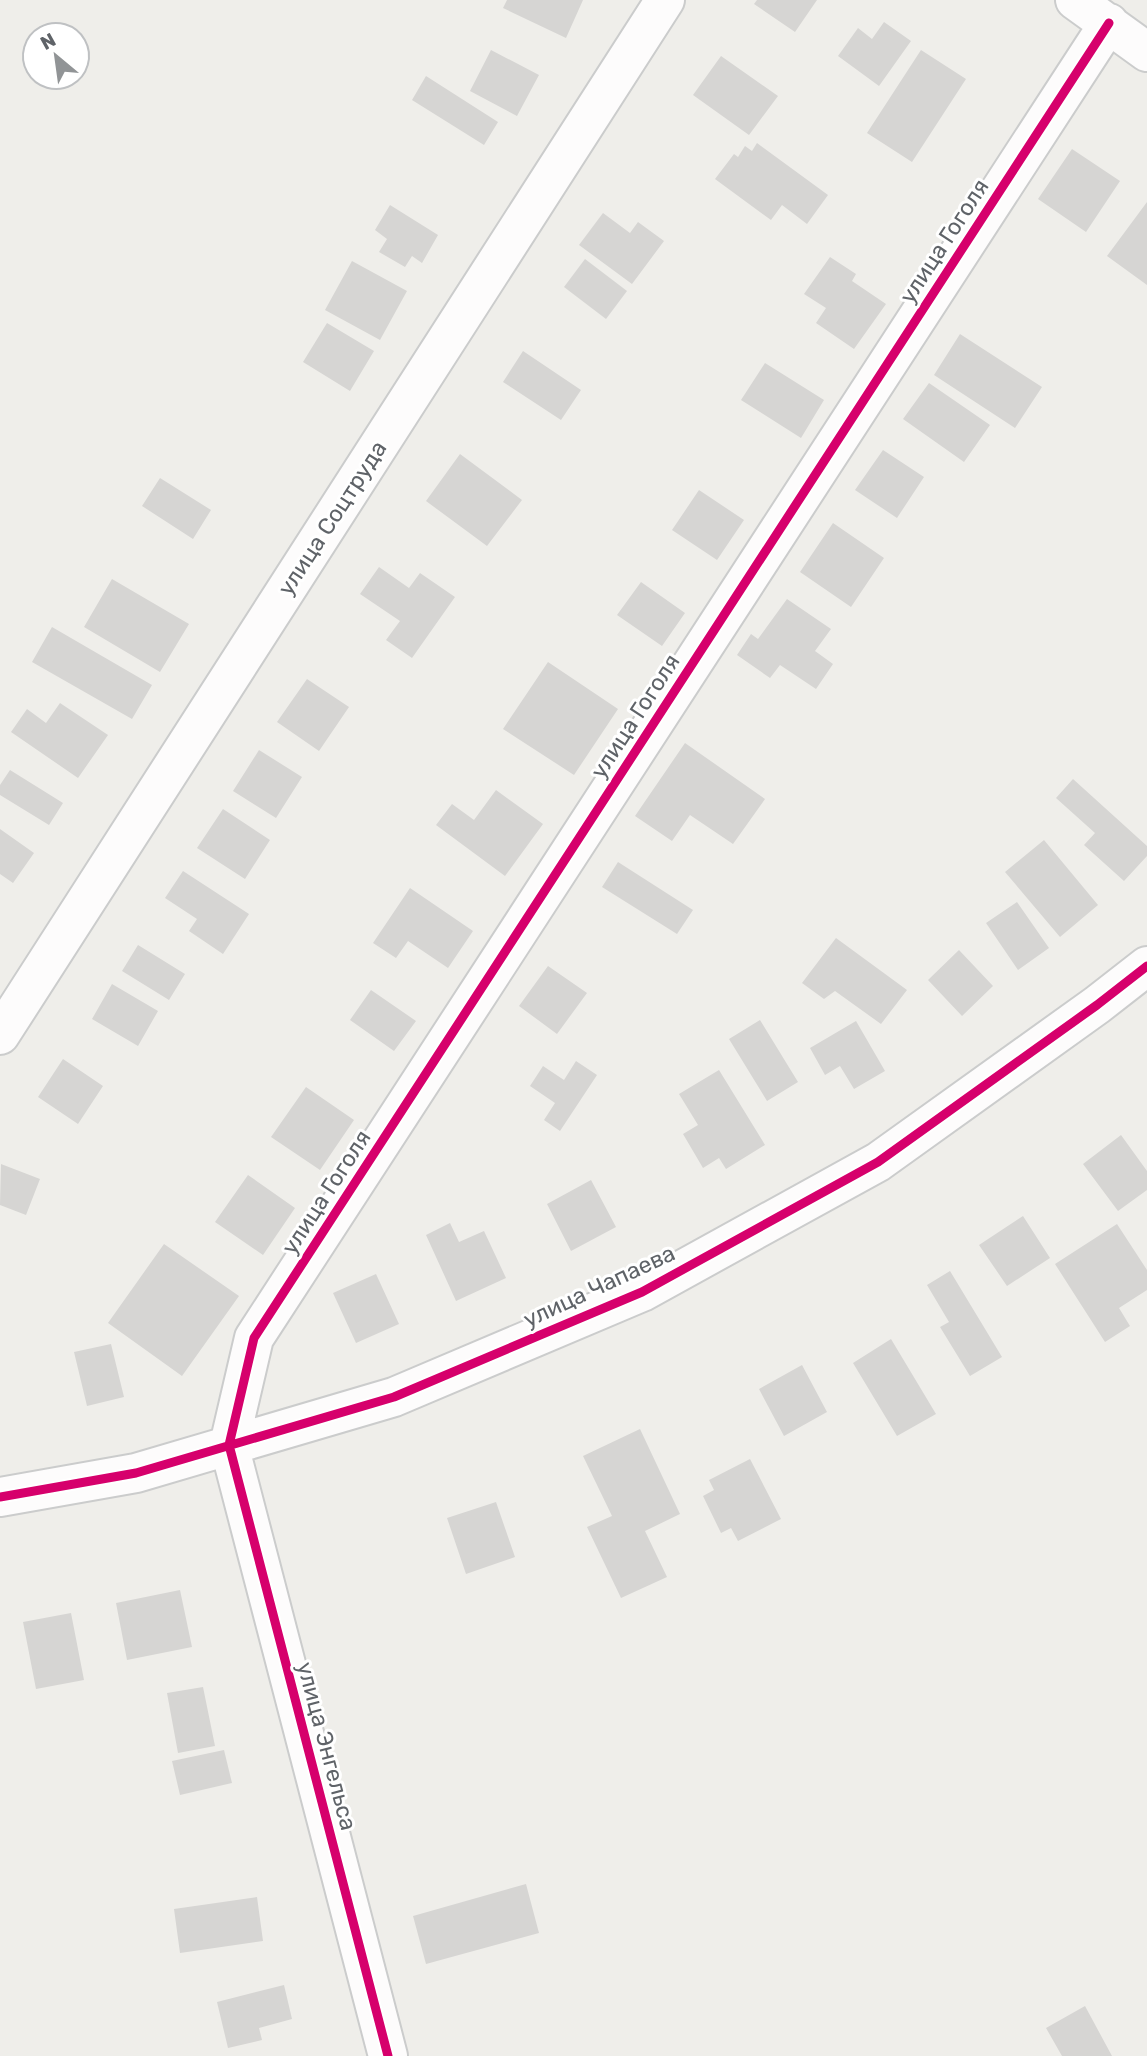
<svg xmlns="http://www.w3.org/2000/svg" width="1147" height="2056" viewBox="0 0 1147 2056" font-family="Rubik,sans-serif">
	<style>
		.building { fill: #d6d5d3 }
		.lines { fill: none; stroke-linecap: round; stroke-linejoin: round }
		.street-casing { stroke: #cbcccc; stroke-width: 42 }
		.street { stroke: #fdfcfc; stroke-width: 38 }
		.cycleway-casing { stroke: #fff; stroke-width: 13 }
		.cycleway { stroke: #d6006c; stroke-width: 9 }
		.labels { text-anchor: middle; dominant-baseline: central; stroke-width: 6; stroke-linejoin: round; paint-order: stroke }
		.street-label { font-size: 23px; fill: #5f6368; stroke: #fff }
	</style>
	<rect width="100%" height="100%" fill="#efeeea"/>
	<path class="building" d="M 507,0 L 583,0 L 566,38 L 503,8 Z
		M 757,0 L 817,0 L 795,32 L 754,4 Z
		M 884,22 L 911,41 L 879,86 L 838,56 L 858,28 L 872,39 Z
		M 491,50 L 539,75 L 517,116 L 470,91 Z
		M 921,50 L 966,79 L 912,162 L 867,133 Z
		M 721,56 L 778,96 L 749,135 L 693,95 Z
		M 426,76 L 498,122 L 484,145 L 412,100 Z
		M 757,143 L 828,195 L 807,224 L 782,205 L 771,220 L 715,179 L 734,154 L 738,157 L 745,146 L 752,151 Z
		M 1072,149 L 1120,181 L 1086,232 L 1038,199 Z
		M 1147,202 L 1147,285 L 1107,256 Z
		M 390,205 L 438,235 L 422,263 L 412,256 L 405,267 L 379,252 L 387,239 L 375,230 Z
		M 603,213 L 630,233 L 638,222 L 664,241 L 632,284 L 579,245 Z
		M 830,257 L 856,274 L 852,281 L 886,304 L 854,349 L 816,323 L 826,308 L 804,294 Z
		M 585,259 L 627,291 L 606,319 L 564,287 Z
		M 352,261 L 407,291 L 380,340 L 325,310 Z
		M 327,323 L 374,351 L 350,391 L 303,362 Z
		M 960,334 L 1042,387 L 1015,428 L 934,375 Z
		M 523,351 L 581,390 L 561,420 L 503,382 Z
		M 765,363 L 824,400 L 801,438 L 741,400 Z
		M 929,383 L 990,425 L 964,462 L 903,419 Z
		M 883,450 L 924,477 L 897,518 L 855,490 Z
		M 460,454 L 522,500 L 487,546 L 426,501 Z
		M 160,478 L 211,510 L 193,539 L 142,506 Z
		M 699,490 L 744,520 L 717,560 L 672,530 Z
		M 833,523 L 884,558 L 851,607 L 800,572 Z
		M 379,567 L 409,588 L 420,573 L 455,597 L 412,658 L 386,640 L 400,621 L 360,594 Z
		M 112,579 L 189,624 L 160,672 L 84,627 Z
		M 641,582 L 685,613 L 662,646 L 617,615 Z
		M 787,599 L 831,629 L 815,651 L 833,664 L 816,689 L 780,665 L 770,678 L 737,655 L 751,634 L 758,639 Z
		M 52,627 L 152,685 L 132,719 L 32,662 Z
		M 548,662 L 618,709 L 574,775 L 503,729 Z
		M 307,679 L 349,707 L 319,751 L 277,722 Z
		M 60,703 L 108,735 L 78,778 L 11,732 L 27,709 L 46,723 Z
		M 685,743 L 765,799 L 733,844 L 690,815 L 672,841 L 635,816 Z
		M 259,750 L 302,777 L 276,818 L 233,791 Z
		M 10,770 L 63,803 L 49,825 L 0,795 L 0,785 Z
		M 1073,779 L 1147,846 L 1147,856 L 1124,881 L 1084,845 L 1095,833 L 1056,798 Z
		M 496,790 L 543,824 L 505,876 L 436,825 L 452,804 L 474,820 Z
		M 223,809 L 270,840 L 245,879 L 197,848 Z
		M 0,829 L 34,853 L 13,883 L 0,874 Z
		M 1044,840 L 1098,905 L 1060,937 L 1005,872 Z
		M 618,862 L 693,910 L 677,934 L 602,887 Z
		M 183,871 L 249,914 L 223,954 L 189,931 L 197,919 L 165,898 Z
		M 410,888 L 473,931 L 448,968 L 408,941 L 396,958 L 373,943 Z
		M 1017,902 L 1049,948 L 1018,970 L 986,923 Z
		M 836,938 L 907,990 L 881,1024 L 835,991 L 824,999 L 802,983 Z
		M 138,945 L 185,974 L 169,1000 L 122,971 Z
		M 959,950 L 993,986 L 962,1016 L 928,980 Z
		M 548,966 L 587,993 L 557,1034 L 519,1006 Z
		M 112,984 L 158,1011 L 138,1046 L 92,1019 Z
		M 371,990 L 416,1021 L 394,1051 L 350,1020 Z
		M 760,1020 L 798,1082 L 767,1101 L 729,1039 Z
		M 856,1021 L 885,1071 L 854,1089 L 840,1066 L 825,1075 L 810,1048 Z
		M 63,1059 L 103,1086 L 78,1124 L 38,1097 Z
		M 576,1061 L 597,1075 L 560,1131 L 544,1120 L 555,1103 L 530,1086 L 543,1066 L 564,1080 Z
		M 719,1070 L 765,1145 L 726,1169 L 719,1158 L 703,1168 L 683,1134 L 698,1125 L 679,1094 Z
		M 306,1087 L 354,1120 L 320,1170 L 271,1137 Z
		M 1121,1135 L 1147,1171 L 1147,1190 L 1118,1211 L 1083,1164 Z
		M 1,1164 L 40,1179 L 26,1215 L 0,1205 Z
		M 248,1175 L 295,1208 L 263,1255 L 215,1222 Z
		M 591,1180 L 616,1227 L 571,1251 L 547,1204 Z
		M 1023,1216 L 1050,1258 L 1007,1286 L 979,1245 Z
		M 450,1223 L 459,1242 L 484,1231 L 506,1278 L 456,1301 L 426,1235 Z
		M 1117,1224 L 1147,1270 L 1147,1290 L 1119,1308 L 1130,1326 L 1105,1342 L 1055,1264 Z
		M 164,1244 L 239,1296 L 182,1376 L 108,1323 Z
		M 950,1271 L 1002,1357 L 970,1376 L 940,1327 L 949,1322 L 927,1285 Z
		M 376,1274 L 399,1324 L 356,1343 L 333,1293 Z
		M 891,1339 L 936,1414 L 897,1436 L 853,1363 Z
		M 111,1344 L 124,1397 L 87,1406 L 74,1352 Z
		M 802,1365 L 827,1412 L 784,1436 L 759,1389 Z
		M 640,1429 L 680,1514 L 645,1531 L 667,1577 L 621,1598 L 587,1527 L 612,1516 L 583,1456 Z
		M 750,1459 L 781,1519 L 738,1541 L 731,1528 L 721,1533 L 703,1496 L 714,1490 L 709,1480 Z
		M 496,1502 L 515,1557 L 466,1574 L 447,1518 Z
		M 180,1590 L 192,1647 L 127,1660 L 116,1603 Z
		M 71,1613 L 84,1680 L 36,1689 L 23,1622 Z
		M 203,1687 L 215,1746 L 178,1753 L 167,1693 Z
		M 224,1750 L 232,1783 L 180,1795 L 172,1761 Z
		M 526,1884 L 539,1933 L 426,1964 L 413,1916 Z
		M 257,1897 L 263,1941 L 180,1953 L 174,1909 Z
		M 284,1985 L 292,2019 L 259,2028 L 262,2040 L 228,2048 L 217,2002 Z
		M 1085,2006 L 1112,2056 L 1062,2056 L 1046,2028 Z"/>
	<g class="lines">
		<g class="street-casing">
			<path id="street" d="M 1075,0 L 1147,52
				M 0,1035 L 665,0
				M 0,1497 L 136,1473 L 394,1397 L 642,1292 L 878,1162 L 1097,1005 L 1147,966
				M 388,2056 L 229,1445 L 254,1338 L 1109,23"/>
		</g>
		<use href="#street" class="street"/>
		<g class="cycleway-casing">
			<path id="cycleway" d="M 0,1497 L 136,1473 L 394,1397 L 642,1292 L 878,1162 L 1097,1005 L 1147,966
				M 388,2056 L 229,1445 L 254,1338 L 1109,23"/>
		</g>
		<use href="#cycleway" class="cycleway"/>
	</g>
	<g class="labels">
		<g class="street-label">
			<text transform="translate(944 241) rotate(-57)">улица Гоголя</text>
			<text transform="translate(332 518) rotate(-57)">улица Соцтруда</text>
			<text transform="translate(635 716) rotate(-57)">улица Гоголя</text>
			<text transform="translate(326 1192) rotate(-57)">улица Гоголя</text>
			<text transform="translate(599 1286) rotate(-25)">улица Чапаева</text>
			<text transform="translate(327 1746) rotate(75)">улица Энгельса</text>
		</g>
	</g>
	<g transform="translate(56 56) rotate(331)"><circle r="33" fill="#ffffff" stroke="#bfc1c3" stroke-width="2"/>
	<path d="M0-5L12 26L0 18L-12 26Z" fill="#919496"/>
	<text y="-10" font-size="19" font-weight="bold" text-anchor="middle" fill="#5f6368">N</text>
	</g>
</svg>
